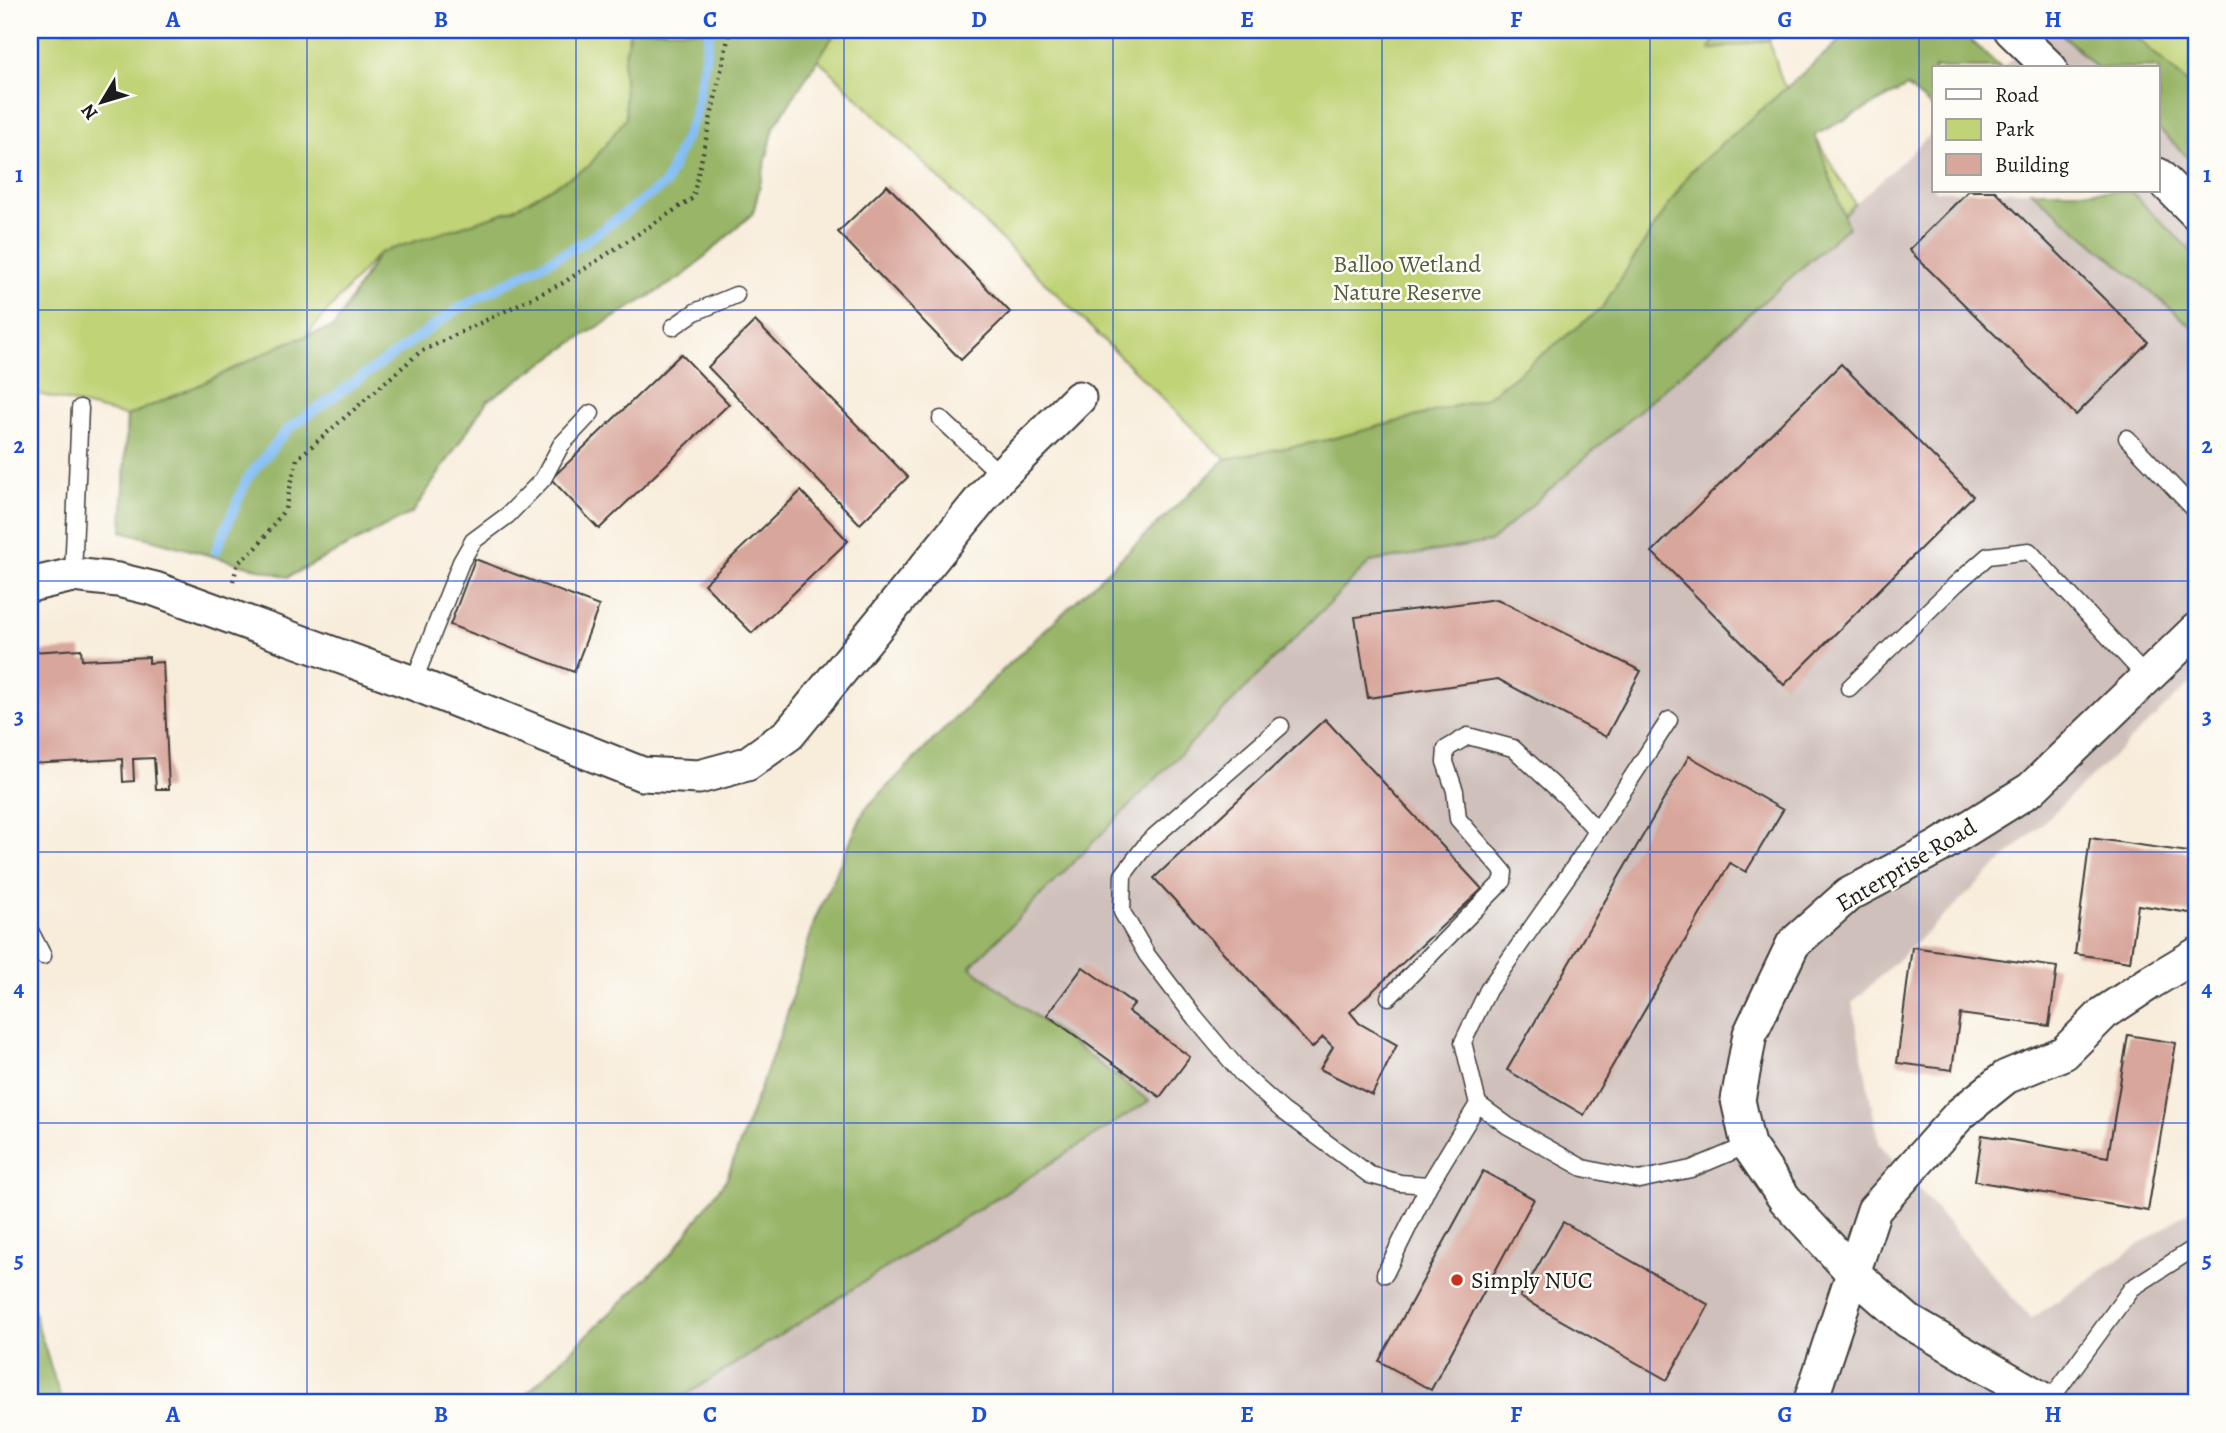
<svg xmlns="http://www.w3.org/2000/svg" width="2226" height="1433" viewBox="0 0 2226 1433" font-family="Alegreya,serif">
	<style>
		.industrial { fill: #cfc0bb }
		.green { fill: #c0d376; stroke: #6e7849; stroke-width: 2; fill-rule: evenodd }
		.forest { fill: #98b567; stroke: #5a6842; stroke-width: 2 }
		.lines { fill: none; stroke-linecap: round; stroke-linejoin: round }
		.stream { stroke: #83bdf4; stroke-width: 10 }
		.building { fill: #d8a69b }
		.service-casing { stroke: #3d3b39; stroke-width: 19 }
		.minor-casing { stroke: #3d3b39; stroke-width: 37 }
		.path { stroke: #3d3b39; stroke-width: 4.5; stroke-dasharray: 2 5; stroke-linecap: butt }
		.service { stroke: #fff; stroke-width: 16 }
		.minor { stroke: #fff; stroke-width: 33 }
		.grid { fill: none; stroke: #1d4ed8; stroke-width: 2; stroke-opacity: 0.55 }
		.poi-dot { fill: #c8321e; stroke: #fdfcf7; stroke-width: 2.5 }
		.labels { text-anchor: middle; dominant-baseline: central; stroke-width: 5; stroke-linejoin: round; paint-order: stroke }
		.park-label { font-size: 24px; fill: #555c3c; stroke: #fdfcf7 }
		.street-label { font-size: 24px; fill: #1c1c1c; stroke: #fdfcf7 }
		.poi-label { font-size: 24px; fill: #1c1c1c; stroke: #fdfcf7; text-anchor: start }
		.neatline { fill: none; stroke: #1d4ed8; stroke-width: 2.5 }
		.grid-label { font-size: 23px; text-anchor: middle; font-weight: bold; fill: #1d4ed8 }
	</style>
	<rect width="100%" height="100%" fill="#fdfcf7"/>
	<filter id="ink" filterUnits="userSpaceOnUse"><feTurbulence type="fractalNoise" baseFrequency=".0143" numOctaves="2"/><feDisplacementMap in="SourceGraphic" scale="14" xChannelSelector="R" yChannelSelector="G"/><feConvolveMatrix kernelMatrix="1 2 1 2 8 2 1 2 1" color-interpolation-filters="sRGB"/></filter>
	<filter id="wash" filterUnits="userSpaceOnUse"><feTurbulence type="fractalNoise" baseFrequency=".00686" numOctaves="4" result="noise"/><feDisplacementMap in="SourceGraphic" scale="28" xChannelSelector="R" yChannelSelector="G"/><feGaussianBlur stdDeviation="1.57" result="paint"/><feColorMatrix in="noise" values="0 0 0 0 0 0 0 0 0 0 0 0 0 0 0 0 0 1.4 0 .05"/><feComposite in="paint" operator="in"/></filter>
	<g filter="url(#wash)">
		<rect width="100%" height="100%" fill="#f8eddb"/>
		<path class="industrial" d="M 2043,30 L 2082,30 L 2123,68 L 2002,68 Z
			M 2158,101 L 2196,137 L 2196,678 L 1852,1003 L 1879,1143 L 2031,1319 L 2196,1206 L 2196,1403 L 673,1403 L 1149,1101 L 969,968 L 1370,562 L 1490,542 L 1934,131 L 1934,191 L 2158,191 Z"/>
		<path class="green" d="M 30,30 L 1776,30 L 1769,40 L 1782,81 L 1855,204 L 1490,542 L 1391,558 L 1219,454 L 818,59 L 774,127 L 753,213 L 683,276 L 581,337 L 487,401 L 413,512 L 288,577 L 122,531 L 127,416 L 30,392 ZM 376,257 L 334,327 L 306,336 L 375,257 Z
			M 2058,30 L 2196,30 L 2196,165 L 2158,128 L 2158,68 L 2097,68 Z"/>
		<path class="forest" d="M 630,30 L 837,30 L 774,127 L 753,213 L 683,276 L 581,337 L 487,401 L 413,512 L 288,577 L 122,531 L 127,416 L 197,386 L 284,344 L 334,327 L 379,253 L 512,210 L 589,166 L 626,118 L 623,65 Z
			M 1716,30 L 1776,30 L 1769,40 L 1710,50 Z
			M 1852,30 L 1960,30 L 2001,68 L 1934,68 L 1934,109 L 1907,87 L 1815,135 L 1848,227 L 1490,542 L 1370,562 L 970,967 L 1149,1101 L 673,1403 L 517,1403 L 673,1252 L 727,1178 L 784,1024 L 815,919 L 865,809 L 1008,665 L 1226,459 L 1327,440 L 1486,398 L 1601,309 L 1690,172 Z
			M 2058,30 L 2129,30 L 2196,91 L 2196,165 L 2158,128 L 2158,68 L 2097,68 Z
			M 2031,191 L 2130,191 L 2196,256 L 2196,330 Z
			M 30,1300 L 62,1403 L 30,1403 Z"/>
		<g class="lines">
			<path class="stream" d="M 216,551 L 247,479 L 287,430 L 459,308 L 583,243 L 665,184 L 694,117 L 710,30"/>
		</g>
		<g id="blocks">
			<path class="building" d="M 887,185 L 1010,312 L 961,360 L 838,232 Z
				M 1968,191 L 1995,191 L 2148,342 L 2076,415 L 1909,250 Z
				M 755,321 L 908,477 L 860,524 L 708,367 Z
				M 681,354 L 729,404 L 599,529 L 551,479 Z
				M 1841,364 L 1973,496 L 1784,685 L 1652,552 Z
				M 801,491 L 848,541 L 752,633 L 704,584 Z
				M 475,559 L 599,606 L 574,672 L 450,625 Z
				M 1497,599 L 1641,671 L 1606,737 L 1498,679 L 1368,698 L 1355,617 Z
				M 81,649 L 82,660 L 149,657 L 149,663 L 163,662 L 169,789 L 156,789 L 154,758 L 133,759 L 134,781 L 123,782 L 122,759 L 30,764 L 30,652 Z
				M 1325,719 L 1482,889 L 1350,1012 L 1359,1023 L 1397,1045 L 1372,1095 L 1320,1069 L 1333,1047 L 1323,1037 L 1312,1048 L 1154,878 Z
				M 1689,756 L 1783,810 L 1746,872 L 1730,863 L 1584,1115 L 1507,1070 Z
				M 2090,838 L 2196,853 L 2196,914 L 2138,905 L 2130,962 L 2075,954 Z
				M 1912,947 L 2057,967 L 2049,1026 L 1960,1014 L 1952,1070 L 1897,1063 Z
				M 1083,967 L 1134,1004 L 1128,1011 L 1190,1057 L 1160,1097 L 1047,1015 Z
				M 2128,1035 L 2176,1043 L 2148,1211 L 1975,1181 L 1982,1135 L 2108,1157 Z
				M 1483,1171 L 1534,1199 L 1431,1390 L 1379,1361 Z
				M 1563,1222 L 1709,1305 L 1667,1380 L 1520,1297 Z"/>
		</g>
	</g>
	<g filter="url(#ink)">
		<use href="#blocks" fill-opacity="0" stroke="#3d3b39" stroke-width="2"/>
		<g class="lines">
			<g class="service-casing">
				<path id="service" d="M 673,327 L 695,312 L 736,295
					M 941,419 L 1001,475
					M 2127,438 L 2196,511
					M 73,575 L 80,408
					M 413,683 L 461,562 L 473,541 L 508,515 L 543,479 L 561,445 L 591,413
					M 1849,688 L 1956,584 L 1988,556 L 2029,551 L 2147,678
					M 1281,726 L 1148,842 L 1123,875 L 1122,912 L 1147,955 L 1195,1018 L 1242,1074 L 1283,1111 L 1370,1175 L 1400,1183 L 1429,1185
					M 1597,831 L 1669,720
					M 30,931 L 43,956
					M 1389,997 L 1503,881 L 1504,872 L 1458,819 L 1455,791 L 1445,762 L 1446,749 L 1468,736 L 1513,748 L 1567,798 L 1597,831 L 1579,860 L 1488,990 L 1463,1042 L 1478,1104 L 1508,1126 L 1583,1168 L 1639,1180 L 1691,1169 L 1748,1145
					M 1385,1274 L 1429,1185 L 1478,1104
					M 2048,1403 L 2132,1288 L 2196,1247"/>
			</g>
			<g class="minor-casing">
				<path id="minor" d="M 2011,30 L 2050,68
					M 2158,175 L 2196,213
					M 30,585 L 73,575 L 118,580 L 155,589 L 413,683 L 642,774 L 699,777 L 747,764 L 789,734 L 1001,475 L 1079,398
					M 1810,1403 L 1874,1210 L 1960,1114 L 2006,1077 L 2064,1053 L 2104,1013 L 2151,982 L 2196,955
					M 2049,1403 L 1908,1321 L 1853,1273 L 1785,1199 L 1748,1145 L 1738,1100 L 1750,1034 L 1793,944 L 1848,895 L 1938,847 L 2031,789 L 2196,630"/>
			</g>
			<path class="path" d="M 233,581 L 238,563 L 257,547 L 285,509 L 297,459 L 420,352 L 563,283 L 693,198 L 730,30"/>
			<use href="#service" class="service"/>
			<use href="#minor" class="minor"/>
		</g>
	</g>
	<path class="grid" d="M 307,30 L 307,1403M 576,30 L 576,1403M 844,30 L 844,1403M 1113,30 L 1113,1403M 1382,30 L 1382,1403M 1650,30 L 1650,1403M 1919,30 L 1919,1403M 30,310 L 2196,310M 30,581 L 2196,581M 30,852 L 2196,852M 30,1123 L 2196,1123"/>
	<circle class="poi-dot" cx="1457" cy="1280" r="7"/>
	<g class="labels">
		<g class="park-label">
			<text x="1407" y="264">Balloo Wetland<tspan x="1407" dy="28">Nature Reserve</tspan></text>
		</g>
		<g class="street-label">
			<text transform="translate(1906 865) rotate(-31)">Enterprise Road</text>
		</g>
		<g class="poi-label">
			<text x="1471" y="1280">Simply NUC</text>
		</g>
	</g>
	<rect width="2226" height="1433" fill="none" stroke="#fdfcf7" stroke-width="77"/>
	<rect x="1932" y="66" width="228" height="126" fill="#fdfcf7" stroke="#a3a29f" stroke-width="2"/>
	<rect x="1946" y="89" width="35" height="10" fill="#ffffff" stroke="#a3a29f" stroke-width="2"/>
	<text x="1995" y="102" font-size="21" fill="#1c1c1c">Road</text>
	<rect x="1946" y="119" width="35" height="21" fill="#c0d376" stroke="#a3a29f" stroke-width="2"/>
	<text x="1995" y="136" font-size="21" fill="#1c1c1c">Park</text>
	<rect x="1946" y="154" width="35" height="21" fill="#d8a69b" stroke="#a3a29f" stroke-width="2"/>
	<text x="1995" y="172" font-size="21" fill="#1c1c1c">Building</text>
	<g transform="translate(102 102) rotate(232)" stroke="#fdfcf7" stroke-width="5" paint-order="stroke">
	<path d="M0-5L12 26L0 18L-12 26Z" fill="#1c1c1c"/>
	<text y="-10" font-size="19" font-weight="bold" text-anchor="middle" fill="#1c1c1c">N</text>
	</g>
	<rect x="38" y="38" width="2150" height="1356" class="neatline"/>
	<g class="grid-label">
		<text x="173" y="27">A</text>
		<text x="441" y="27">B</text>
		<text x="710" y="27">C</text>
		<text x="979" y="27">D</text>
		<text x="1247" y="27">E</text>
		<text x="1516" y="27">F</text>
		<text x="1785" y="27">G</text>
		<text x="2053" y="27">H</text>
		<text x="19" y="182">1</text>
		<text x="2207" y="182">1</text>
		<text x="19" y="453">2</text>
		<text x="2207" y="453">2</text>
		<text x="19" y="724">3</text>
		<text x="2207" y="724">3</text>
		<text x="19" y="996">4</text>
		<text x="2207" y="996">4</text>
		<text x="19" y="1267">5</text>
		<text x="2207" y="1267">5</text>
		<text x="173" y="1422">A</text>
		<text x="441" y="1422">B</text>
		<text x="710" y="1422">C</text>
		<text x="979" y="1422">D</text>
		<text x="1247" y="1422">E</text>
		<text x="1516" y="1422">F</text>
		<text x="1785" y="1422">G</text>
		<text x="2053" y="1422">H</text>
	</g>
</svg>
